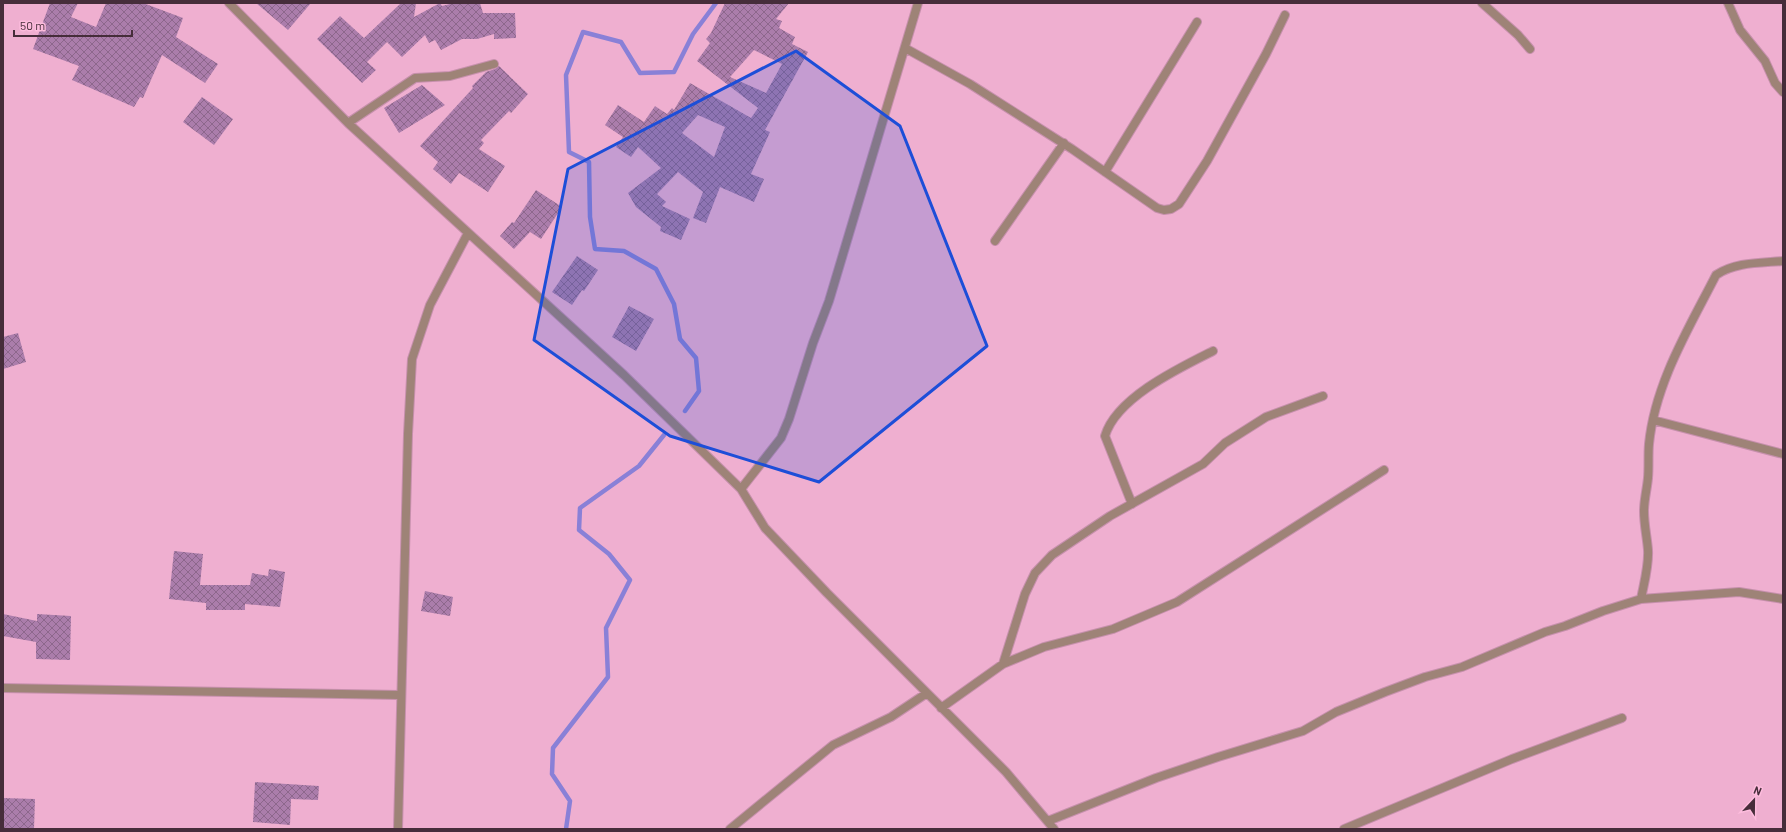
<svg xmlns="http://www.w3.org/2000/svg" width="1786" height="832" viewBox="0 0 1786 832" font-family="Barlow,sans-serif">
	<style>
		.lines { fill: none; stroke-linecap: round; stroke-linejoin: round }
		.stream { stroke: #8980d7; stroke-width: 4.5 }
		.building { fill: url(#building-cross-hatch); fill-rule: evenodd }
		.street-casing { stroke: #c690ac; stroke-width: 10 }
		.street { stroke: #9e8377; stroke-width: 8 }
		.marked { fill: #1d4ed8; fill-opacity: 0.2; stroke: #1d4ed8; stroke-width: 3; stroke-linejoin: round }
	</style>
	<defs>
		<pattern id="building-cross-hatch" width="8" height="8" patternUnits="userSpaceOnUse"><rect width="8" height="8" fill="#ab7dab"/><path d="M0 0l8 8M0 8l8-8" fill="none" stroke="#8d678c"/></pattern>
	</defs>
	<rect width="100%" height="100%" fill="#efafd0"/>
	<g class="lines">
		<path class="stream" d="M 685,411 L 699,391 L 696,358 L 680,339 L 674,304 L 656,269 L 624,251 L 595,249 L 590,217 L 589,162 L 569,152 L 566,75 L 583,32 L 621,42 L 640,73 L 674,72 L 693,34 L 716,3
			M 566,829 L 570,801 L 552,774 L 553,748 L 608,677 L 606,628 L 630,580 L 609,554 L 579,530 L 580,508 L 639,466 L 664,435"/>
	</g>
	<path class="building" d="M 50,3 L 78,3 L 71,17 L 96,27 L 106,3 L 143,3 L 183,18 L 176,37 L 218,64 L 205,83 L 162,55 L 143,98 L 140,97 L 134,107 L 72,80 L 79,66 L 33,49 Z
		M 256,3 L 311,3 L 288,30 Z
		M 401,3 L 416,3 L 414,17 L 440,3 L 442,6 L 454,3 L 480,3 L 483,13 L 515,13 L 516,38 L 494,39 L 494,34 L 477,39 L 462,39 L 441,50 L 435,40 L 429,43 L 425,35 L 402,57 L 387,42 L 367,62 L 376,70 L 362,83 L 317,39 L 340,16 L 364,38 Z
		M 725,3 L 789,3 L 776,19 L 782,21 L 779,28 L 795,37 L 792,44 L 808,52 L 765,130 L 770,132 L 751,174 L 764,179 L 754,202 L 720,187 L 706,223 L 693,218 L 703,192 L 678,172 L 657,194 L 666,202 L 662,206 L 690,219 L 681,240 L 660,231 L 661,227 L 636,207 L 628,193 L 661,168 L 638,147 L 631,157 L 616,147 L 623,137 L 605,125 L 618,105 L 644,122 L 655,106 L 667,114 L 672,108 L 674,110 L 690,83 L 751,118 L 758,108 L 697,61 L 710,43 L 706,39 L 711,33 ZM 754,50 L 782,64 L 766,93 L 730,77 ZM 698,115 L 725,127 L 714,157 L 682,133 Z
		M 499,66 L 528,94 L 511,113 L 509,111 L 481,140 L 484,143 L 479,149 L 505,166 L 488,192 L 459,173 L 451,184 L 433,169 L 438,162 L 420,146 L 473,88 L 472,86 L 486,72 L 495,69 Z
		M 422,85 L 445,105 L 399,133 L 384,108 Z
		M 202,97 L 233,119 L 214,145 L 183,122 Z
		M 536,190 L 562,207 L 541,239 L 530,232 L 514,249 L 500,236 L 512,222 L 514,223 Z
		M 577,256 L 598,270 L 584,291 L 582,290 L 572,305 L 552,292 Z
		M 629,306 L 654,319 L 636,351 L 612,337 Z
		M 18,333 L 26,362 L 3,369 L 3,337 Z
		M 174,551 L 203,554 L 200,585 L 250,585 L 252,573 L 268,576 L 269,569 L 285,572 L 280,607 L 245,604 L 245,610 L 206,610 L 206,603 L 169,599 Z
		M 425,591 L 453,597 L 450,616 L 421,611 Z
		M 3,614 L 37,621 L 37,614 L 71,616 L 70,660 L 36,659 L 36,642 L 3,636 Z
		M 255,782 L 319,786 L 318,800 L 291,799 L 290,825 L 253,822 Z
		M 3,798 L 35,799 L 34,829 L 3,829 Z"/>
	<g class="lines">
		<g class="street-casing">
			<path id="street" d="M 229,3 L 348,123 L 624,375 L 741,489 L 765,528 L 827,593 L 1006,772 L 1054,829
				M 1482,3 L 1518,35 L 1530,49
				M 1728,3 L 1740,30 L 1765,61 L 1775,83 L 1783,92
				M 905,48 L 970,84 L 1072,149 L 1157,208 L 1164,210 L 1171,209 L 1179,204 L 1207,161 L 1266,54 L 1285,15
				M 348,123 L 415,78 L 450,76 L 494,64
				M 1105,172 L 1197,22
				M 995,241 L 1064,143
				M 1653,420 L 1783,454
				M 741,489 L 781,438 L 789,419 L 813,343 L 829,301 L 918,3
				M 1132,504 L 1105,436 C 1116,398 1179,368 1213,351
				M 1641,599 L 1739,592 L 1783,599
				M 1003,664 L 1025,594 L 1035,573 L 1052,555 L 1110,516 L 1203,464 L 1225,443 L 1266,417 L 1323,396
				M 3,688 L 400,695
				M 941,708 L 1003,664 L 1044,647 L 1113,629 L 1177,602 L 1384,470
				M 1048,821 L 1156,778 L 1218,757 L 1303,731 L 1336,712 L 1385,692 L 1425,677 L 1462,667 L 1545,632 L 1565,626 L 1603,611 L 1641,599 C 1644,583 1649,566 1648,550 C 1647,537 1644,525 1644,511 C 1644,500 1647,489 1648,478 C 1649,467 1648,455 1649,444 C 1655,383 1689,328 1716,275 C 1735,262 1760,263 1783,261
				M 398,829 L 408,434 L 412,359 L 430,305 L 468,233
				M 730,829 L 833,745 L 891,717 L 927,693
				M 1344,829 L 1512,759 L 1622,718"/>
		</g>
		<use href="#street" class="street"/>
	</g>
	<path class="marked" d="M 796,51 L 900,126 L 987,346 L 819,482 L 670,436 L 534,340 L 568,169 Z"/>
	<rect width="1786" height="832" fill="none" stroke="#462d3a" stroke-width="8"/>
	<g transform="translate(1754 800) rotate(22)" stroke="#fdbcdd" stroke-width="3" paint-order="stroke">
	<path d="M0-3L7 15L0 10L-7 15Z" fill="#462d3a"/>
	<text y="-6" font-size="11" font-weight="bold" text-anchor="middle" fill="#462d3a">N</text>
	</g>
	<path d="M14 30v6h118v-6" fill="none" stroke="#462d3a" stroke-width="2"/>
	<text x="20" y="30" font-size="12" fill="#462d3a" stroke="#fdbcdd" stroke-width="3" paint-order="stroke">50 m</text>
</svg>
